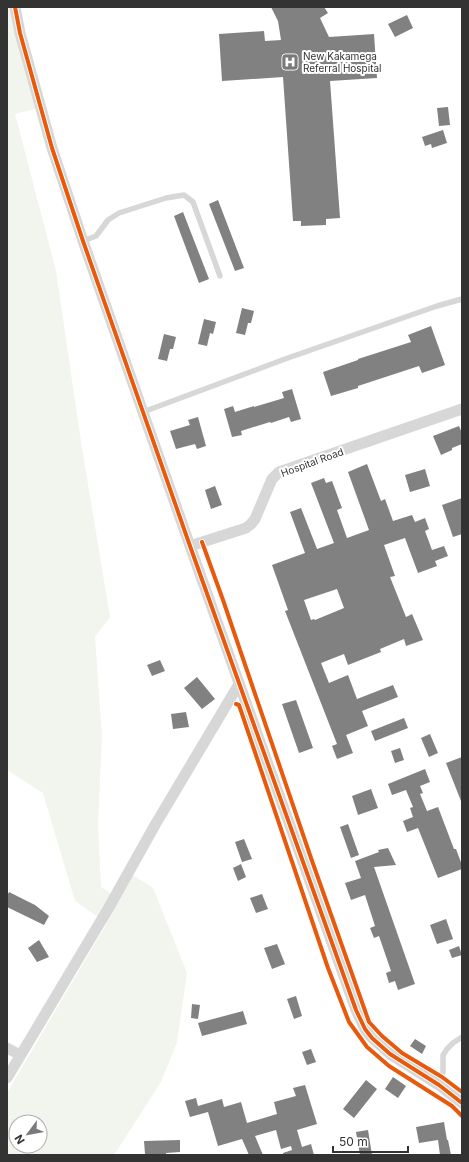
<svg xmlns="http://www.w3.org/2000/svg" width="469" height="1162" viewBox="0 0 469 1162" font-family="Inter,sans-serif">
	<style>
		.green { fill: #f1f5ed; fill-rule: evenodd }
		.building { fill: #818181; fill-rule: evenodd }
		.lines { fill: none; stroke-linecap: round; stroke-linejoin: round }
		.service { stroke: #d7d7d7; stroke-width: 5.5 }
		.minor { stroke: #d7d7d7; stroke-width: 11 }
		.cycleway-casing { stroke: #fff; stroke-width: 6 }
		.cycleway { stroke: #e8590c; stroke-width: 4 }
		.labels { text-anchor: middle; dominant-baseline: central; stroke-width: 4; stroke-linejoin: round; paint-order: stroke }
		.poi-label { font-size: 10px; fill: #333; stroke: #fff; text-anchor: start }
		.street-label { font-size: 10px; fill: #333; stroke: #fff }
	</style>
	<rect width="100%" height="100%" fill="#fff"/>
	<path class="green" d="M 7,7 L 15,7 L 39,108 L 15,114 L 56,271 L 81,442 L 110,617 L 95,637 L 102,736 L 98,825 L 101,887 L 115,896 L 128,872 L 153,888 L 187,973 L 177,1042 L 161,1082 L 114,1155 L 7,1155 L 7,1093 L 107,923 L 75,901 L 43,793 L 7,770 ZM 16,1122 L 40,1122 L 40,1146 L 16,1146 Z"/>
	<path class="building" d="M 271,7 L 324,7 L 328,13 L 320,18 L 329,37 L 374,34 L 377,78 L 330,81 L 340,218 L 326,219 L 326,225 L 301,226 L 301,221 L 293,221 L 283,77 L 222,81 L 219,34 L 264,31 L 265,41 L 281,40 L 278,21 Z
		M 407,15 L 413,28 L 395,37 L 388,24 Z
		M 448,107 L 450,125 L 439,126 L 437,108 Z
		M 443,130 L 447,143 L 432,148 L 431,144 L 425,146 L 422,137 Z
		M 218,200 L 244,268 L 235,271 L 209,204 Z
		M 183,212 L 209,279 L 199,283 L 174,216 Z
		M 242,308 L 254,311 L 251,323 L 248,323 L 245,335 L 236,333 Z
		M 204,319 L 216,322 L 213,334 L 210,333 L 207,346 L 198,344 Z
		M 431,326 L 445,365 L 422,373 L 419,366 L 358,386 L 358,388 L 331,396 L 323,372 L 358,360 L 358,359 L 411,342 L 408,335 Z
		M 164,334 L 176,337 L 173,349 L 170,349 L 167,361 L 158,359 Z
		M 292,389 L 301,419 L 291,422 L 289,417 L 271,423 L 270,422 L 241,431 L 242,435 L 232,437 L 224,409 L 233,406 L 235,412 L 254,406 L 254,407 L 284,398 L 282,392 Z
		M 198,417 L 206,446 L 197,449 L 195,444 L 176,449 L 170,431 L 190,425 L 188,420 Z
		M 459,426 L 462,433 L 462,444 L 452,448 L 452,450 L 441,455 L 433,436 Z
		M 367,464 L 381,501 L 385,499 L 393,521 L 412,515 L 415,522 L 425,518 L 429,529 L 425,531 L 432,550 L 444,546 L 448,556 L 435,561 L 437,566 L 418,573 L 405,538 L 384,545 L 395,576 L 390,577 L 406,617 L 412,614 L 423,640 L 406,646 L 404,639 L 380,649 L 381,652 L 348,665 L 344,654 L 321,663 L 329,683 L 348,675 L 357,699 L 393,685 L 398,697 L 362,711 L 368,726 L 346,735 L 353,753 L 337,759 L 332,746 L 337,744 L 285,611 L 288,610 L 272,565 L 305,553 L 290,512 L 301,508 L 317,549 L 334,543 L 311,483 L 324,478 L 326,483 L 332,481 L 342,508 L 337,510 L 347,538 L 369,530 L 348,472 ZM 337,589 L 344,608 L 315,620 L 314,619 L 311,620 L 304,600 Z
		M 425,469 L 430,486 L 410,492 L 405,475 Z
		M 215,486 L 222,505 L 211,509 L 205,490 Z
		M 462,498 L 462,534 L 453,537 L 442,505 Z
		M 160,660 L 165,671 L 152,676 L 147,665 Z
		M 197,677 L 215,699 L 202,709 L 184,688 Z
		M 296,700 L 313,748 L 299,753 L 282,704 Z
		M 186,712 L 189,727 L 173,729 L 171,714 Z
		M 404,718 L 408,728 L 375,741 L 371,731 Z
		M 430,734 L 438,753 L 429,757 L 421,738 Z
		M 400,748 L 404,760 L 395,763 L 391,751 Z
		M 462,757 L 462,801 L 461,801 L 446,763 Z
		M 425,769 L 430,782 L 420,786 L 423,793 L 420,794 L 427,811 L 438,807 L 454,849 L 456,849 L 462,865 L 462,869 L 438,878 L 418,828 L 407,832 L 403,821 L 413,817 L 410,808 L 413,807 L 406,790 L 392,795 L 388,784 Z
		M 371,789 L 378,808 L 358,815 L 352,796 Z
		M 348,824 L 359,855 L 351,858 L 340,827 Z
		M 244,839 L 252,859 L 242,862 L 235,842 Z
		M 388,848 L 396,865 L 374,867 L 415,984 L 398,990 L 395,981 L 389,983 L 386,973 L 391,971 L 379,936 L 374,938 L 370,928 L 375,926 L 365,895 L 351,900 L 345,883 L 361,878 L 355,861 L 379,852 L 378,850 Z
		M 241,864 L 246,877 L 238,881 L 233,868 Z
		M 9,892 L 35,905 L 49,916 L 44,925 L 7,907 L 7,896 Z
		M 262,894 L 268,909 L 256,913 L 250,898 Z
		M 446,919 L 453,939 L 437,944 L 430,925 Z
		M 39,940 L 49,957 L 37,962 L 28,948 Z
		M 277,944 L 285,964 L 272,969 L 264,948 Z
		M 459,946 L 462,955 L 452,958 L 449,950 Z
		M 296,996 L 302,1016 L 294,1019 L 287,999 Z
		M 192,1004 L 200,1005 L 198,1019 L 191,1018 Z
		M 243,1011 L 247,1024 L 202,1036 L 198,1023 Z
		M 415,1039 L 426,1046 L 422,1054 L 410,1046 Z
		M 311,1049 L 316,1062 L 307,1065 L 302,1052 Z
		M 393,1077 L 406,1086 L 398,1098 L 385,1089 Z
		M 366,1080 L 377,1089 L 354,1118 L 343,1109 Z
		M 305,1085 L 317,1124 L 297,1130 L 302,1147 L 311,1144 L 314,1155 L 283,1155 L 283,1153 L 292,1150 L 291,1146 L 281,1149 L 276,1130 L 255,1136 L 263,1155 L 249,1155 L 242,1139 L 218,1146 L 208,1112 L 190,1117 L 185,1101 L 196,1098 L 198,1106 L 222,1099 L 224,1107 L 241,1102 L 247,1123 L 277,1114 L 274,1102 L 296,1096 L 293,1088 Z
		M 444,1122 L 447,1140 L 448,1140 L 451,1155 L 440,1155 L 438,1140 L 419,1143 L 416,1127 Z
		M 368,1130 L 372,1155 L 360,1155 L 356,1132 Z
		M 180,1140 L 180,1152 L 166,1153 L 166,1155 L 145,1154 L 144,1141 Z"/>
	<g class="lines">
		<path class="service" d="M 83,241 L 96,236 L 108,220 L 119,213 L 166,198 L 184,195 L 193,202 L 220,276
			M 143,412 L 285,359 L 437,306 L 462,299
			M 439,1085 L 443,1072 L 443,1055 L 447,1049 L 453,1043 L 462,1037"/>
		<path class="minor" d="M 15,7 L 20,33 L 52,148 L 83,241 L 190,546 L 356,1010 L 365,1029 L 372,1038 L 390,1054 L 439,1085 L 462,1103
			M 190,546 L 246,528 L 251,524 L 255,519 L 272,479 L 279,472 L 462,409
			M 7,1048 L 20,1055
			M 7,1078 L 108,909 L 155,825 L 239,684"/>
		<g class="cycleway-casing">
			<path id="cycleway" d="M 15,7 L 20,33 L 52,148 L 83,241 L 190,546 L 356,1010 L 365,1029 L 372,1038 L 390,1054 L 439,1085 L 462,1103
				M 202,542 L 223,600 L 311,858 L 369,1022 L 382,1036 L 402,1053 L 442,1077 L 462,1092
				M 236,704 L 239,705 L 328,968 L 349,1022 L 367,1047 L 389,1066 L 452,1106 L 462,1116"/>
		</g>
		<use href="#cycleway" class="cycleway"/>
	</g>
	<defs>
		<g id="hospital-square" transform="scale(0.9)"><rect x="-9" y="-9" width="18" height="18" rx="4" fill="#7a7a7a" stroke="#fff"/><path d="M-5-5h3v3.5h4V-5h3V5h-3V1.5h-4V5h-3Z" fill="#fff"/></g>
	</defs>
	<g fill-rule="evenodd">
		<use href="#hospital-square" x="290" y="62"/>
	</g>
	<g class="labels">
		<g class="poi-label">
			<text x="303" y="56">New Kakamega<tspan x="303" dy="12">Referral Hospital</tspan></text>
		</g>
		<g class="street-label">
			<text transform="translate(312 462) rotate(-20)">Hospital Road</text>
		</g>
	</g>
	<rect width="469" height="1162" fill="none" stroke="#333333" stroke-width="16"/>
	<g transform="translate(28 1134) rotate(238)"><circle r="19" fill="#ffffff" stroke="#adadad"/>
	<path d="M0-3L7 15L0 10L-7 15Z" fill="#7a7a7a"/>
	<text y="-6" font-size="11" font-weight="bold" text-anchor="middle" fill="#333333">N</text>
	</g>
	<path d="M333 1146v6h75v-6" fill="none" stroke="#333333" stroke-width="2"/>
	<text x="339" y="1146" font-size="12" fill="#333333" stroke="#ffffff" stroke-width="3" paint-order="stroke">50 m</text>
</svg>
